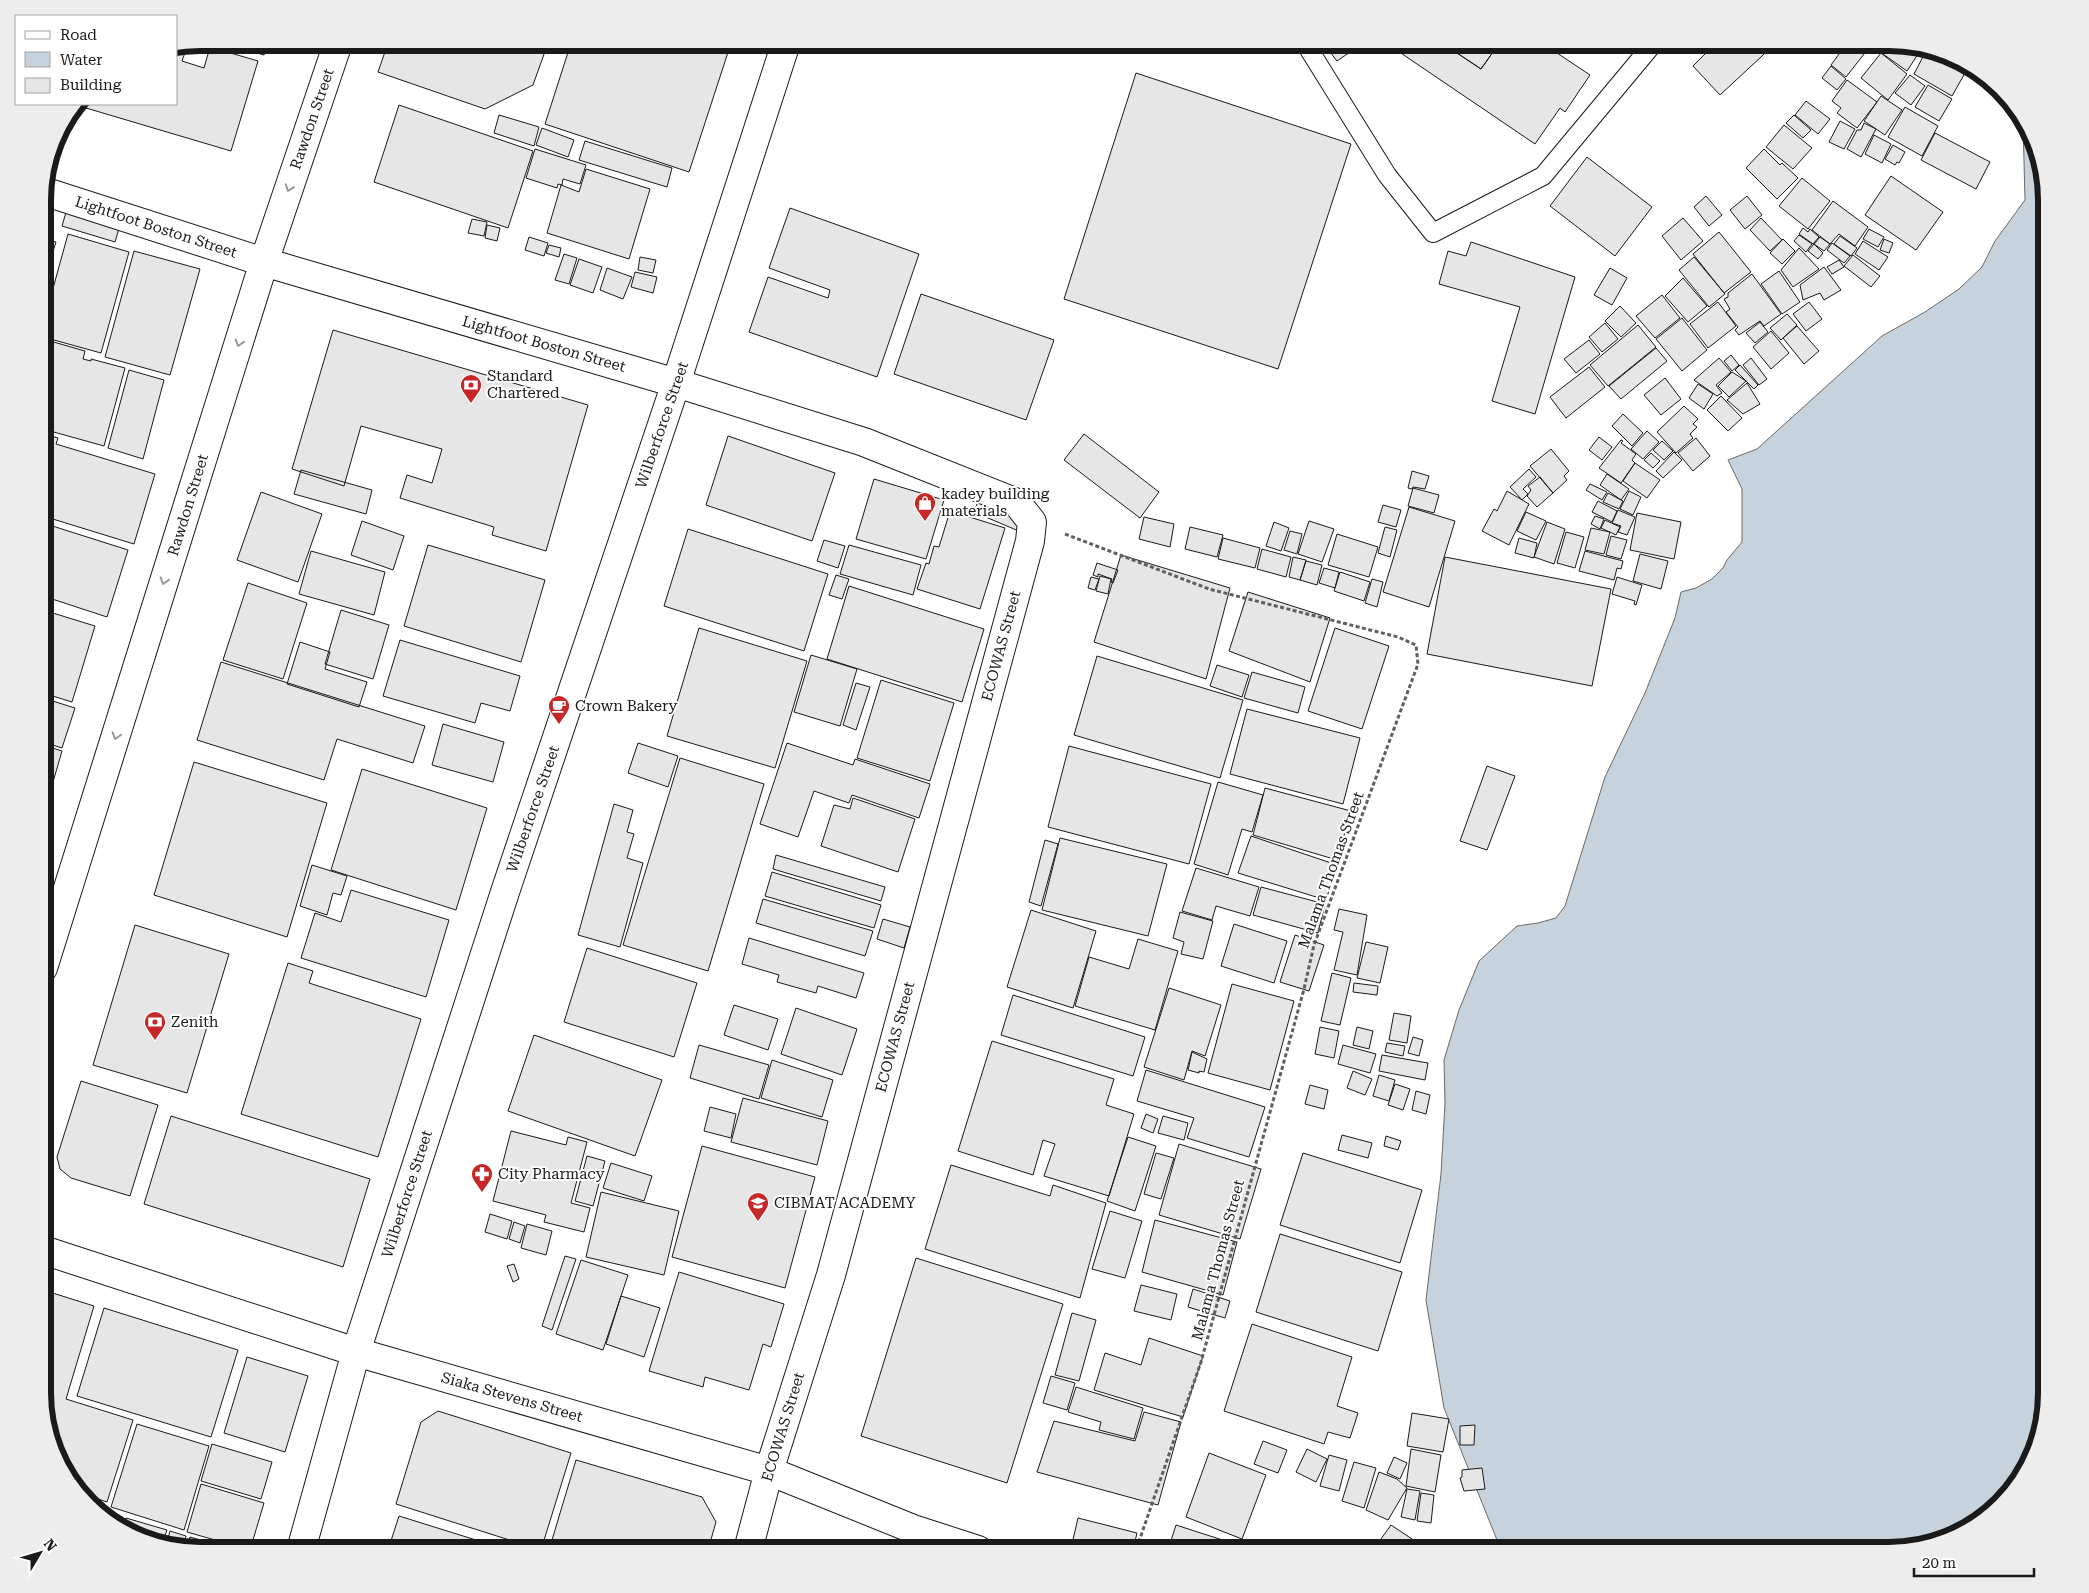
<svg xmlns="http://www.w3.org/2000/svg" width="2089" height="1593" viewBox="0 0 2089 1593" font-family="'Roboto Serif',serif">
	<style>
		.water { fill: #c6d2dc; stroke: #6a6a6a }
		.building { fill: #e6e6e6; stroke: #1a1a1a }
		.lines { fill: none; stroke-linecap: round; stroke-linejoin: round }
		.service-casing { stroke: #1a1a1a; stroke-width: 20 }
		.minor-casing { stroke: #1a1a1a; stroke-width: 30 }
		.tertiary-casing { stroke: #1a1a1a; stroke-width: 30 }
		.secondary-casing { stroke: #1a1a1a; stroke-width: 30 }
		.primary-casing { stroke: #1a1a1a; stroke-width: 30 }
		.path { stroke: #5f5f5f; stroke-width: 3; stroke-dasharray: 4 2.5; stroke-linecap: butt }
		.service { stroke: #fff; stroke-width: 18 }
		.minor { stroke: #fff; stroke-width: 28 }
		.tertiary { stroke: #fff; stroke-width: 28 }
		.secondary { stroke: #fff; stroke-width: 28 }
		.primary { stroke: #fff; stroke-width: 28 }
		.oneway { stroke: #989898 }
		.labels { text-anchor: middle; dominant-baseline: central; stroke-width: 4; stroke-linejoin: round; paint-order: stroke }
		.street-label { font-size: 15px; fill: #1a1a1a; stroke: #fff }
		.poi-label { font-size: 15px; fill: #1a1a1a; stroke: #fff; text-anchor: start }
		.rim { fill: none; stroke: #1a1a1a; stroke-width: 6 }
	</style>
	<rect width="100%" height="100%" fill="#fff"/>
	<path class="water" d="M 2023,122 L 2030,130 L 2046,200 L 2046,1393 L 2038,1444 L 2014,1489 L 1958,1534 L 1889,1550 L 1501,1550 L 1444,1408 L 1426,1300 L 1441,1174 L 1445,1103 L 1444,1060 L 1459,1010 L 1479,961 L 1517,926 L 1538,923 L 1556,918 L 1565,906 L 1605,777 L 1645,693 L 1675,618 L 1681,592 L 1696,588 L 1712,579 L 1723,568 L 1727,560 L 1742,542 L 1742,489 L 1728,460 L 1757,449 L 1882,336 L 1925,312 L 1959,289 L 1982,267 L 1995,241 L 2025,200 Z"/>
	<path class="building" d="M 223,43 L 267,43 L 264,55 Z
		M 388,43 L 548,43 L 533,85 L 485,109 L 378,72 Z
		M 571,43 L 731,43 L 689,172 L 545,124 Z
		M 1323,43 L 1352,43 L 1356,48 L 1337,61 Z
		M 1386,43 L 1442,43 L 1481,69 L 1493,52 L 1480,43 L 1542,43 L 1590,75 L 1565,112 L 1560,108 L 1535,144 Z
		M 1442,43 L 1480,43 L 1493,52 L 1481,69 Z
		M 1705,43 L 1776,43 L 1720,95 L 1693,66 L 1711,48 Z
		M 1847,43 L 1860,43 L 1868,49 L 1846,77 L 1831,65 Z
		M 1875,43 L 1889,43 L 1922,48 L 1907,71 L 1873,47 Z
		M 183,46 L 187,47 L 182,61 L 204,68 L 210,47 L 258,61 L 231,151 L 86,108 L 87,104 L 176,104 L 176,47 Z
		M 1927,49 L 1940,51 L 1969,66 L 1952,96 L 1914,74 Z
		M 1881,53 L 1907,74 L 1888,100 L 1861,78 Z
		M 1831,66 L 1846,79 L 1837,90 L 1822,78 Z
		M 1136,73 L 1351,144 L 1278,369 L 1064,299 Z
		M 1910,75 L 1925,86 L 1911,105 L 1895,93 Z
		M 1847,80 L 1877,102 L 1857,128 L 1837,113 L 1841,108 L 1832,101 Z
		M 1928,85 L 1952,99 L 1939,121 L 1915,107 Z
		M 1881,96 L 1902,110 L 1885,135 L 1864,121 Z
		M 1806,101 L 1830,119 L 1818,134 L 1795,115 Z
		M 399,105 L 533,151 L 508,228 L 374,182 Z
		M 1905,107 L 1938,126 L 1922,156 L 1888,137 Z
		M 499,115 L 539,127 L 534,146 L 494,133 Z
		M 1794,115 L 1811,130 L 1803,138 L 1786,123 Z
		M 1840,121 L 1855,129 L 1844,149 L 1829,142 Z
		M 1864,123 L 1876,129 L 1861,157 L 1847,149 L 1857,130 L 1861,130 Z
		M 1784,125 L 1812,148 L 1793,169 L 1766,147 Z
		M 542,128 L 574,140 L 568,157 L 536,145 Z
		M 1935,133 L 1990,162 L 1976,189 L 1921,160 Z
		M 1874,135 L 1891,144 L 1882,163 L 1865,154 Z
		M 585,141 L 672,168 L 667,187 L 579,160 Z
		M 1893,145 L 1905,152 L 1899,163 L 1897,162 L 1895,165 L 1885,159 Z
		M 535,149 L 586,165 L 580,184 L 563,179 L 562,185 L 558,184 L 557,188 L 526,178 Z
		M 1764,149 L 1780,165 L 1782,163 L 1798,178 L 1777,199 L 1746,168 Z
		M 1587,157 L 1652,207 L 1615,256 L 1550,206 Z
		M 586,169 L 650,189 L 629,259 L 547,233 L 561,185 L 579,192 Z
		M 1891,176 L 1943,212 L 1916,250 L 1865,215 Z
		M 1802,178 L 1830,201 L 1808,229 L 1779,206 Z
		M 1706,196 L 1722,215 L 1709,226 L 1694,207 Z
		M 1747,196 L 1762,215 L 1745,229 L 1730,210 Z
		M 1833,201 L 1868,227 L 1855,246 L 1839,234 L 1830,244 L 1812,230 Z
		M 69,202 L 122,218 L 115,242 L 62,226 Z
		M 790,208 L 919,254 L 877,377 L 749,332 L 768,277 L 828,298 L 830,290 L 769,268 Z
		M 1683,218 L 1703,241 L 1681,260 L 1662,236 Z
		M 1761,218 L 1782,240 L 1770,251 L 1750,230 Z
		M 472,219 L 487,222 L 484,236 L 468,233 Z
		M 487,225 L 500,228 L 497,241 L 485,238 Z
		M 1803,228 L 1808,232 L 1810,229 L 1819,237 L 1813,244 L 1799,234 Z
		M 1869,229 L 1884,237 L 1878,247 L 1863,239 Z
		M 1719,232 L 1751,272 L 1724,293 L 1693,254 Z
		M 68,234 L 129,252 L 101,353 L 43,337 L 43,325 Z
		M 1799,235 L 1812,244 L 1806,252 L 1794,241 Z
		M 1840,236 L 1857,248 L 1851,256 L 1834,244 Z
		M 529,237 L 548,243 L 544,256 L 525,250 Z
		M 1820,237 L 1830,244 L 1824,251 L 1814,244 Z
		M 43,238 L 56,242 L 43,283 Z
		M 1783,239 L 1795,251 L 1782,264 L 1770,253 Z
		M 1884,239 L 1893,243 L 1889,253 L 1880,250 Z
		M 1863,241 L 1888,257 L 1879,270 L 1855,254 Z
		M 1471,242 L 1575,277 L 1535,414 L 1492,401 L 1520,307 L 1439,284 L 1448,251 L 1466,256 Z
		M 1832,243 L 1850,256 L 1844,263 L 1827,250 Z
		M 1814,244 L 1823,253 L 1818,259 L 1808,251 Z
		M 549,245 L 561,248 L 559,257 L 546,253 Z
		M 1799,248 L 1819,269 L 1793,287 L 1781,270 Z
		M 134,251 L 200,269 L 170,375 L 105,357 Z
		M 564,254 L 577,258 L 569,284 L 555,280 Z
		M 1853,255 L 1880,276 L 1871,287 L 1844,266 Z
		M 640,257 L 656,260 L 653,273 L 638,270 Z
		M 1694,257 L 1725,294 L 1709,307 L 1679,270 Z
		M 579,259 L 602,267 L 593,293 L 570,285 Z
		M 1839,260 L 1844,267 L 1832,274 L 1827,267 Z
		M 1824,267 L 1841,290 L 1824,300 L 1820,293 L 1803,300 L 1800,285 Z
		M 607,268 L 632,277 L 623,299 L 600,290 Z
		M 1610,268 L 1627,278 L 1612,305 L 1594,295 Z
		M 1779,271 L 1800,302 L 1782,314 L 1761,284 Z
		M 635,272 L 657,277 L 653,293 L 631,287 Z
		M 1752,274 L 1781,314 L 1764,326 L 1760,321 L 1739,335 L 1735,330 L 1738,327 L 1726,312 L 1730,309 L 1724,299 L 1728,297 L 1728,293 Z
		M 1683,278 L 1707,306 L 1688,322 L 1665,296 Z
		M 921,294 L 1054,340 L 1026,420 L 894,374 Z
		M 1662,295 L 1680,318 L 1655,338 L 1636,316 Z
		M 1718,302 L 1736,326 L 1708,348 L 1690,324 Z
		M 1809,302 L 1822,319 L 1806,331 L 1793,314 Z
		M 1620,306 L 1636,323 L 1621,337 L 1605,321 Z
		M 1787,314 L 1797,325 L 1781,340 L 1770,328 Z
		M 1682,318 L 1707,350 L 1682,371 L 1656,339 Z
		M 1760,322 L 1768,332 L 1755,343 L 1746,333 Z
		M 1605,323 L 1618,339 L 1602,352 L 1589,337 Z
		M 1638,325 L 1656,347 L 1608,386 L 1590,365 Z
		M 1797,326 L 1819,351 L 1804,364 L 1783,338 Z
		M 333,330 L 588,405 L 546,551 L 492,535 L 494,527 L 400,498 L 407,475 L 432,483 L 442,449 L 361,426 L 344,486 L 292,469 Z
		M 1771,331 L 1789,353 L 1771,369 L 1753,347 Z
		M 43,339 L 85,351 L 83,359 L 91,361 L 91,359 L 125,368 L 104,446 L 43,429 Z
		M 1589,340 L 1600,354 L 1576,373 L 1564,359 Z
		M 1656,348 L 1667,361 L 1621,399 L 1609,386 Z
		M 1731,355 L 1739,365 L 1732,371 L 1724,361 Z
		M 1719,358 L 1731,372 L 1716,385 L 1722,393 L 1717,396 L 1694,380 Z
		M 1751,358 L 1767,379 L 1759,385 L 1743,365 Z
		M 1740,365 L 1758,385 L 1754,389 L 1735,370 Z
		M 1589,367 L 1605,387 L 1566,418 L 1550,397 Z
		M 129,370 L 164,380 L 143,459 L 108,448 Z
		M 1732,372 L 1746,381 L 1729,397 L 1718,386 Z
		M 1665,378 L 1681,399 L 1661,415 L 1644,395 Z
		M 1747,383 L 1760,404 L 1743,414 L 1727,400 Z
		M 1698,384 L 1713,394 L 1704,409 L 1689,398 Z
		M 1721,396 L 1742,418 L 1728,431 L 1707,410 Z
		M 1684,406 L 1698,419 L 1693,424 L 1697,427 L 1690,434 L 1693,438 L 1676,453 L 1657,432 Z
		M 1623,414 L 1643,433 L 1632,446 L 1612,426 Z
		M 1647,431 L 1659,442 L 1643,459 L 1631,449 Z
		M 43,434 L 58,438 L 56,444 L 155,474 L 134,544 L 43,516 Z
		M 1084,434 L 1159,492 L 1140,518 L 1064,460 Z
		M 728,436 L 835,473 L 812,541 L 706,505 Z
		M 1599,437 L 1612,447 L 1602,460 L 1589,450 Z
		M 1696,438 L 1710,456 L 1693,471 L 1678,453 Z
		M 1621,440 L 1623,441 L 1621,443 L 1636,454 L 1632,460 L 1635,463 L 1621,483 L 1599,468 Z
		M 1662,441 L 1673,451 L 1664,460 L 1653,450 Z
		M 1551,449 L 1569,471 L 1564,476 L 1567,480 L 1553,493 L 1530,466 Z
		M 1674,452 L 1682,460 L 1663,478 L 1656,471 Z
		M 1651,453 L 1660,461 L 1653,468 L 1644,460 Z
		M 1635,463 L 1660,480 L 1647,498 L 1623,481 Z
		M 1529,469 L 1536,477 L 1523,489 L 1528,494 L 1522,500 L 1510,487 Z
		M 301,470 L 372,490 L 366,514 L 294,494 Z
		M 1412,471 L 1429,476 L 1425,489 L 1413,487 L 1412,489 L 1408,488 Z
		M 1607,474 L 1629,489 L 1621,500 L 1600,485 Z
		M 1540,477 L 1553,493 L 1537,507 L 1527,496 L 1531,490 L 1528,486 Z
		M 874,479 L 944,500 L 926,559 L 856,539 Z
		M 1590,484 L 1607,492 L 1602,500 L 1586,490 Z
		M 1413,488 L 1439,495 L 1434,513 L 1408,506 Z
		M 1507,491 L 1529,504 L 1509,545 L 1482,531 L 1494,509 L 1497,511 Z
		M 1629,491 L 1641,497 L 1633,515 L 1620,509 Z
		M 261,492 L 322,514 L 298,582 L 237,560 Z
		M 1608,493 L 1623,501 L 1619,509 L 1603,502 Z
		M 980,496 L 1025,522 L 1021,532 L 974,512 Z
		M 1598,501 L 1617,511 L 1612,522 L 1592,512 Z
		M 1383,505 L 1401,510 L 1396,527 L 1378,522 Z
		M 1409,507 L 1455,521 L 1429,607 L 1383,592 Z
		M 1618,510 L 1635,517 L 1627,535 L 1618,532 L 1621,526 L 1612,523 Z
		M 950,511 L 1005,528 L 980,609 L 917,589 L 926,563 L 929,564 L 934,546 L 939,547 Z
		M 1526,512 L 1546,521 L 1536,540 L 1517,531 Z
		M 1637,513 L 1681,522 L 1674,559 L 1630,550 Z
		M 1595,516 L 1604,519 L 1600,529 L 1591,524 Z
		M 1144,517 L 1174,524 L 1170,547 L 1139,539 Z
		M 1605,520 L 1620,527 L 1616,535 L 1601,528 Z
		M 362,521 L 404,536 L 393,570 L 351,555 Z
		M 1309,521 L 1334,529 L 1322,562 L 1298,554 Z
		M 1274,522 L 1289,528 L 1281,551 L 1266,546 Z
		M 1547,522 L 1565,529 L 1554,564 L 1534,557 Z
		M 43,523 L 128,550 L 107,617 L 43,596 Z
		M 1190,527 L 1223,535 L 1217,557 L 1185,549 Z
		M 1385,527 L 1397,530 L 1390,557 L 1378,553 Z
		M 1591,528 L 1610,532 L 1604,554 L 1585,550 Z
		M 688,529 L 828,574 L 804,651 L 664,606 Z
		M 1290,531 L 1302,534 L 1297,554 L 1284,550 Z
		M 1566,532 L 1584,537 L 1575,568 L 1557,563 Z
		M 1337,534 L 1378,547 L 1369,577 L 1328,565 Z
		M 1611,536 L 1627,540 L 1621,559 L 1606,555 Z
		M 1223,538 L 1260,548 L 1255,568 L 1218,559 Z
		M 1519,538 L 1537,543 L 1534,558 L 1515,553 Z
		M 824,540 L 845,546 L 838,568 L 817,561 Z
		M 428,545 L 545,580 L 521,662 L 404,626 Z
		M 849,545 L 921,565 L 913,595 L 840,574 Z
		M 1262,549 L 1291,557 L 1286,577 L 1257,569 Z
		M 311,551 L 385,572 L 374,615 L 299,594 Z
		M 1585,551 L 1623,561 L 1621,569 L 1617,568 L 1614,580 L 1579,571 Z
		M 1640,554 L 1668,561 L 1661,589 L 1633,581 Z
		M 1121,555 L 1230,588 L 1206,679 L 1094,642 Z
		M 1293,557 L 1306,560 L 1300,580 L 1289,577 Z
		M 1445,557 L 1611,589 L 1592,686 L 1427,654 Z
		M 1306,561 L 1322,565 L 1317,585 L 1300,580 Z
		M 1097,563 L 1118,570 L 1113,583 L 1111,582 L 1112,579 L 1098,574 L 1098,577 L 1093,575 Z
		M 1324,568 L 1339,572 L 1335,588 L 1319,583 Z
		M 1340,572 L 1370,582 L 1364,601 L 1334,591 Z
		M 836,575 L 849,579 L 842,599 L 829,595 Z
		M 1100,576 L 1111,579 L 1108,594 L 1096,591 Z
		M 1091,577 L 1099,579 L 1095,590 L 1088,588 Z
		M 1617,577 L 1642,585 L 1636,605 L 1634,604 L 1635,601 L 1612,594 Z
		M 1372,579 L 1383,582 L 1377,607 L 1365,603 Z
		M 248,583 L 307,603 L 283,679 L 223,660 Z
		M 849,586 L 984,629 L 962,702 L 827,659 Z
		M 1248,592 L 1330,618 L 1310,682 L 1229,651 Z
		M 43,610 L 95,626 L 72,702 L 43,693 Z
		M 341,610 L 389,625 L 373,679 L 325,664 Z
		M 699,628 L 807,661 L 775,768 L 667,736 Z
		M 1335,628 L 1389,646 L 1362,729 L 1308,711 Z
		M 400,640 L 520,676 L 510,711 L 481,703 L 475,723 L 383,696 Z
		M 300,642 L 330,652 L 325,669 L 367,682 L 359,707 L 287,684 Z
		M 811,655 L 857,669 L 840,726 L 794,712 Z
		M 1097,656 L 1243,700 L 1220,778 L 1074,735 Z
		M 221,662 L 425,726 L 413,763 L 337,739 L 324,780 L 197,740 Z
		M 1217,665 L 1249,675 L 1242,697 L 1210,686 Z
		M 1252,672 L 1305,687 L 1298,713 L 1244,698 Z
		M 881,680 L 954,703 L 930,781 L 857,758 Z
		M 856,683 L 870,687 L 856,730 L 843,725 Z
		M 43,698 L 75,708 L 62,748 L 43,742 Z
		M 1247,709 L 1360,738 L 1343,804 L 1230,774 Z
		M 443,724 L 504,742 L 493,782 L 432,765 Z
		M 638,743 L 678,756 L 668,787 L 628,773 Z
		M 787,743 L 853,765 L 855,759 L 930,784 L 919,818 L 852,795 L 849,803 L 814,791 L 798,837 L 760,824 Z
		M 43,745 L 62,751 L 49,796 L 43,794 Z
		M 1069,746 L 1211,784 L 1189,864 L 1048,827 Z
		M 680,758 L 764,784 L 708,971 L 623,945 Z
		M 194,762 L 327,803 L 287,937 L 154,895 Z
		M 1487,766 L 1515,776 L 1487,850 L 1460,841 Z
		M 362,769 L 487,808 L 456,910 L 331,870 Z
		M 1218,782 L 1263,795 L 1252,832 L 1242,829 L 1228,875 L 1194,864 Z
		M 1265,788 L 1351,811 L 1337,860 L 1253,835 Z
		M 853,798 L 915,819 L 898,872 L 821,846 L 834,805 L 850,809 Z
		M 614,804 L 633,810 L 627,832 L 634,834 L 627,858 L 643,863 L 620,947 L 578,935 Z
		M 1251,836 L 1337,865 L 1326,900 L 1238,873 Z
		M 1060,838 L 1167,864 L 1148,936 L 1042,910 Z
		M 1045,840 L 1058,844 L 1041,906 L 1029,902 Z
		M 776,855 L 885,887 L 881,901 L 773,869 Z
		M 312,865 L 347,876 L 341,895 L 333,893 L 327,915 L 300,906 Z
		M 1196,868 L 1259,887 L 1250,916 L 1216,906 L 1212,920 L 1182,911 Z
		M 772,872 L 881,905 L 874,928 L 765,896 Z
		M 1261,887 L 1325,904 L 1318,933 L 1253,915 Z
		M 351,890 L 449,920 L 426,997 L 301,958 L 315,913 L 341,922 Z
		M 763,899 L 873,931 L 865,956 L 756,923 Z
		M 1339,909 L 1367,915 L 1357,975 L 1334,970 L 1343,932 L 1334,930 Z
		M 1031,910 L 1096,931 L 1073,1008 L 1007,987 Z
		M 1180,912 L 1213,921 L 1203,959 L 1181,954 L 1184,942 L 1173,938 Z
		M 883,919 L 910,927 L 904,948 L 877,939 Z
		M 1234,924 L 1287,941 L 1274,983 L 1221,966 Z
		M 135,925 L 229,954 L 187,1093 L 93,1065 Z
		M 1295,935 L 1324,945 L 1309,991 L 1280,982 Z
		M 749,938 L 864,973 L 856,998 L 818,986 L 816,993 L 777,982 L 779,975 L 742,964 Z
		M 1138,939 L 1178,951 L 1155,1030 L 1075,1006 L 1089,957 L 1129,969 Z
		M 1366,942 L 1388,947 L 1380,983 L 1357,978 Z
		M 587,948 L 697,983 L 674,1057 L 564,1022 Z
		M 288,963 L 313,971 L 309,983 L 421,1019 L 378,1157 L 241,1114 Z
		M 1332,973 L 1351,978 L 1340,1025 L 1321,1021 Z
		M 1354,983 L 1378,986 L 1377,995 L 1353,992 Z
		M 1232,984 L 1294,1001 L 1270,1090 L 1208,1073 Z
		M 1169,988 L 1221,1005 L 1205,1056 L 1192,1051 L 1184,1080 L 1144,1067 Z
		M 1013,995 L 1145,1037 L 1133,1076 L 1001,1035 Z
		M 734,1005 L 778,1019 L 768,1050 L 724,1035 Z
		M 796,1008 L 857,1029 L 842,1075 L 781,1054 Z
		M 1394,1013 L 1411,1016 L 1407,1043 L 1389,1040 Z
		M 1320,1027 L 1339,1031 L 1334,1058 L 1315,1054 Z
		M 1357,1027 L 1373,1031 L 1369,1049 L 1353,1045 Z
		M 534,1035 L 662,1080 L 635,1156 L 508,1111 Z
		M 1413,1037 L 1423,1040 L 1419,1056 L 1408,1053 Z
		M 992,1041 L 1114,1079 L 1106,1105 L 1134,1114 L 1109,1196 L 1044,1176 L 1055,1144 L 1043,1140 L 1033,1175 L 958,1151 Z
		M 1387,1043 L 1405,1046 L 1403,1056 L 1385,1052 Z
		M 699,1045 L 769,1065 L 759,1099 L 690,1078 Z
		M 1343,1045 L 1376,1054 L 1370,1073 L 1338,1064 Z
		M 1192,1052 L 1207,1059 L 1204,1072 L 1199,1071 L 1199,1073 L 1188,1070 Z
		M 1382,1055 L 1428,1063 L 1425,1080 L 1379,1071 Z
		M 772,1060 L 833,1080 L 822,1117 L 761,1098 Z
		M 1146,1070 L 1265,1107 L 1249,1157 L 1187,1138 L 1194,1118 L 1137,1101 Z
		M 1353,1071 L 1372,1079 L 1365,1095 L 1347,1088 Z
		M 1379,1075 L 1395,1080 L 1389,1101 L 1373,1096 Z
		M 81,1081 L 158,1105 L 130,1196 L 71,1178 L 60,1169 L 57,1157 Z
		M 1395,1084 L 1410,1089 L 1403,1110 L 1388,1105 Z
		M 1310,1085 L 1328,1090 L 1324,1109 L 1305,1104 Z
		M 1416,1091 L 1430,1095 L 1426,1114 L 1412,1110 Z
		M 743,1098 L 828,1121 L 817,1165 L 731,1142 Z
		M 710,1107 L 736,1114 L 731,1138 L 704,1131 Z
		M 1146,1114 L 1158,1119 L 1153,1133 L 1141,1128 Z
		M 171,1116 L 370,1179 L 343,1267 L 144,1204 Z
		M 1163,1116 L 1188,1123 L 1184,1140 L 1158,1133 Z
		M 511,1131 L 566,1145 L 568,1137 L 587,1142 L 571,1203 L 590,1208 L 584,1232 L 544,1222 L 546,1215 L 493,1201 Z
		M 1342,1135 L 1372,1143 L 1368,1158 L 1338,1150 Z
		M 1386,1136 L 1401,1141 L 1398,1150 L 1384,1146 Z
		M 1128,1137 L 1156,1146 L 1135,1211 L 1107,1201 Z
		M 1179,1144 L 1261,1169 L 1240,1239 L 1159,1215 Z
		M 702,1146 L 815,1177 L 785,1288 L 672,1257 Z
		M 1156,1153 L 1174,1158 L 1161,1199 L 1144,1194 Z
		M 1303,1153 L 1422,1190 L 1400,1263 L 1280,1225 Z
		M 587,1156 L 605,1161 L 593,1206 L 575,1201 Z
		M 611,1163 L 652,1176 L 644,1201 L 603,1188 Z
		M 951,1165 L 1050,1196 L 1053,1185 L 1106,1203 L 1080,1298 L 925,1249 Z
		M 601,1192 L 679,1211 L 664,1275 L 586,1257 Z
		M 1110,1211 L 1142,1221 L 1125,1278 L 1092,1269 Z
		M 490,1214 L 512,1221 L 507,1239 L 485,1232 Z
		M 1155,1220 L 1237,1242 L 1223,1295 L 1142,1272 Z
		M 514,1222 L 525,1226 L 520,1243 L 509,1239 Z
		M 527,1224 L 552,1231 L 546,1255 L 521,1248 Z
		M 1280,1234 L 1402,1272 L 1378,1351 L 1256,1312 Z
		M 565,1256 L 576,1259 L 552,1330 L 542,1326 Z
		M 916,1258 L 1063,1304 L 1007,1483 L 861,1436 Z
		M 581,1260 L 628,1275 L 603,1350 L 556,1334 Z
		M 514,1264 L 519,1279 L 513,1282 L 507,1266 Z
		M 679,1272 L 784,1304 L 771,1347 L 763,1344 L 749,1390 L 705,1377 L 703,1387 L 649,1371 Z
		M 1141,1285 L 1177,1294 L 1171,1320 L 1134,1311 Z
		M 1193,1289 L 1230,1301 L 1225,1318 L 1188,1307 Z
		M 43,1290 L 94,1306 L 66,1399 L 133,1420 L 107,1502 L 86,1495 L 59,1463 L 43,1403 Z
		M 621,1296 L 660,1308 L 644,1357 L 606,1344 Z
		M 104,1308 L 238,1350 L 211,1437 L 77,1396 Z
		M 1072,1313 L 1096,1320 L 1079,1381 L 1055,1375 Z
		M 1252,1324 L 1352,1357 L 1337,1406 L 1358,1413 L 1350,1438 L 1328,1432 L 1324,1444 L 1224,1411 Z
		M 1149,1338 L 1203,1356 L 1183,1417 L 1094,1390 L 1105,1353 L 1141,1365 Z
		M 247,1357 L 308,1376 L 285,1452 L 224,1433 Z
		M 1051,1376 L 1075,1383 L 1067,1410 L 1043,1403 Z
		M 1076,1387 L 1143,1408 L 1134,1439 L 1099,1430 L 1101,1422 L 1068,1412 Z
		M 438,1411 L 571,1453 L 541,1550 L 396,1504 L 421,1422 Z
		M 1144,1412 L 1181,1422 L 1158,1505 L 1037,1472 L 1054,1421 L 1135,1441 Z
		M 1412,1413 L 1449,1419 L 1443,1452 L 1407,1446 Z
		M 137,1424 L 209,1446 L 184,1530 L 111,1507 Z
		M 1475,1425 L 1474,1445 L 1460,1445 L 1460,1426 Z
		M 1263,1441 L 1287,1450 L 1278,1473 L 1254,1464 Z
		M 212,1444 L 272,1462 L 261,1499 L 201,1481 Z
		M 1307,1449 L 1327,1459 L 1316,1482 L 1296,1472 Z
		M 1411,1449 L 1441,1455 L 1435,1492 L 1406,1486 Z
		M 1209,1453 L 1266,1475 L 1242,1539 L 1186,1517 Z
		M 1329,1455 L 1347,1460 L 1339,1491 L 1320,1486 Z
		M 1394,1457 L 1407,1463 L 1400,1479 L 1387,1473 Z
		M 576,1460 L 702,1497 L 716,1522 L 708,1550 L 549,1550 Z
		M 1354,1462 L 1376,1468 L 1364,1508 L 1342,1501 Z
		M 1482,1468 L 1485,1489 L 1464,1491 L 1460,1478 L 1462,1477 L 1462,1470 Z
		M 1379,1472 L 1397,1479 L 1407,1488 L 1388,1520 L 1366,1510 Z
		M 201,1484 L 264,1503 L 250,1550 L 187,1532 Z
		M 1407,1489 L 1420,1491 L 1415,1520 L 1401,1517 Z
		M 1421,1493 L 1434,1495 L 1431,1523 L 1417,1521 Z
		M 399,1516 L 508,1550 L 388,1550 Z
		M 126,1518 L 167,1530 L 162,1544 L 149,1542 L 123,1528 Z
		M 1078,1518 L 1137,1533 L 1133,1550 L 1098,1550 L 1072,1544 Z
		M 1176,1525 L 1238,1545 L 1236,1550 L 1168,1550 Z
		M 1391,1525 L 1412,1539 L 1404,1550 L 1373,1550 Z
		M 170,1531 L 186,1536 L 183,1548 L 166,1545 Z
		M 190,1537 L 234,1550 L 200,1550 L 187,1548 Z
		M 1410,1544 L 1428,1550 L 1408,1550 Z"/>
	<g class="lines">
		<g class="service-casing">
			<path id="service" d="M 1305,43 L 1387,175 L 1433,233 L 1543,176 L 1653,44"/>
		</g>
		<g class="minor-casing">
			<path id="minor" d="M 676,383 L 864,442 L 1017,503 L 1032,522 L 1030,541 L 831,1275 L 769,1471 L 748,1550
				M 43,968 L 264,262 L 338,43
				M 356,1352 L 769,1471 L 913,1529 L 978,1550"/>
		</g>
		<g class="tertiary-casing">
			<path id="tertiary" d="M 676,383 L 786,43"/>
		</g>
		<g class="secondary-casing">
			<path id="secondary" d="M 43,191 L 264,262 L 676,383 L 505,892 L 356,1352"/>
		</g>
		<g class="primary-casing">
			<path id="primary" d="M 43,1250 L 356,1352 L 301,1550"/>
		</g>
		<path class="path" d="M 1065,534 L 1209,589 L 1398,637 L 1416,645 L 1418,664 L 1314,945 L 1304,989 L 1201,1362 L 1136,1550"/>
		<use href="#service" class="service"/>
		<use href="#minor" class="minor"/>
		<use href="#tertiary" class="tertiary"/>
		<use href="#secondary" class="secondary"/>
		<use href="#primary" class="primary"/>
	</g>
	<defs><path id="oneway-chevron" d="M-2-3.5L2.5 0L-2 3.5" fill="none" stroke-width="1.6" stroke-linecap="round" stroke-linejoin="round" transform="scale(1.25)"/></defs>
	<g class="oneway">
		<use href="#oneway-chevron" transform="translate(289 188) rotate(109)"/>
		<use href="#oneway-chevron" transform="translate(239 343) rotate(107)"/>
		<use href="#oneway-chevron" transform="translate(164 581) rotate(107)"/>
		<use href="#oneway-chevron" transform="translate(116 736) rotate(107)"/>
	</g>
	<defs>
		<g id="bank-pin" transform="scale(1.125)"><path d="M0 17L-7.5 6A9.5 9.5 0 1 1 7.5 6Z" fill="#c62828" stroke="#fff"/><path d="M-6-4H6V4H-6ZM0-2.3a2.3 2.3 0 1 0 0 4.6a2.3 2.3 0 1 0 0-4.6Z" fill="#fff"/></g>
		<g id="shop-pin" transform="scale(1.125)"><path d="M0 17L-7.5 6A9.5 9.5 0 1 1 7.5 6Z" fill="#c62828" stroke="#fff"/><path d="M-5-2.5h2.3a2.7 3.5 0 0 1 5.4 0H5L5.5 6h-11ZM-1.5-2.5h3a1.5 2.3 0 0 0-3 0Z" fill="#fff"/></g>
		<g id="cafe-pin" transform="scale(1.125)"><path d="M0 17L-7.5 6A9.5 9.5 0 1 1 7.5 6Z" fill="#c62828" stroke="#fff"/><path d="M-5.5-4.5H6V0H3Q3 3.5 0 3.5H-2.5Q-5.5 3.5-5.5 0ZM3-3.2v2h1.7v-2ZM-6 4.5H4V6H-6Z" fill="#fff"/></g>
		<g id="pharmacy-pin" transform="scale(1.125)"><path d="M0 17L-7.5 6A9.5 9.5 0 1 1 7.5 6Z" fill="#c62828" stroke="#fff"/><path d="M-2-6h4v4h4v4h-4v4h-4v-4h-4v-4h4Z" fill="#fff"/></g>
		<g id="school-pin" transform="scale(1.125)"><path d="M0 17L-7.5 6A9.5 9.5 0 1 1 7.5 6Z" fill="#c62828" stroke="#fff"/><path d="M0-5L7-2L0 1L-7-2ZM-4 1L0 2.5L4 1V4Q0 6-4 4Z" fill="#fff"/></g>
	</defs>
	<g fill-rule="evenodd">
		<use href="#bank-pin" x="471" y="385"/>
		<use href="#shop-pin" x="925" y="503"/>
		<use href="#cafe-pin" x="559" y="706"/>
		<use href="#bank-pin" x="155" y="1022"/>
		<use href="#pharmacy-pin" x="482" y="1174"/>
		<use href="#school-pin" x="758" y="1203"/>
	</g>
	<g class="labels">
		<g class="street-label">
			<text transform="translate(312 119) rotate(-71)">Rawdon Street</text>
			<text transform="translate(156 227) rotate(18)">Lightfoot Boston Street</text>
			<text transform="translate(544 344) rotate(16)">Lightfoot Boston Street</text>
			<text transform="translate(662 425) rotate(-71)">Wilberforce Street</text>
			<text transform="translate(188 505) rotate(-73)">Rawdon Street</text>
			<text transform="translate(1001 646) rotate(-75)">ECOWAS Street</text>
			<text transform="translate(533 809) rotate(-71)">Wilberforce Street</text>
			<text transform="translate(1331 870) rotate(-70)">Malama Thomas Street</text>
			<text transform="translate(895 1037) rotate(-75)">ECOWAS Street</text>
			<text transform="translate(407 1194) rotate(-72)">Wilberforce Street</text>
			<text transform="translate(1218 1260) rotate(-75)">Malama Thomas Street</text>
			<text transform="translate(512 1397) rotate(16)">Siaka Stevens Street</text>
			<text transform="translate(783 1427) rotate(-73)">ECOWAS Street</text>
		</g>
		<g class="poi-label">
			<text x="487" y="376">Standard<tspan x="487" dy="17">Chartered</tspan></text>
			<text x="941" y="494">kadey building<tspan x="941" dy="17">materials</tspan></text>
			<text x="575" y="706">Crown Bakery</text>
			<text x="171" y="1022">Zenith</text>
			<text x="498" y="1174">City Pharmacy</text>
			<text x="774" y="1203">CIBMAT ACADEMY</text>
		</g>
	</g>
	<path d="M0 0H2089V1593H0ZM200 51H1889A149 149 0 0 1 2038 200V1393A149 149 0 0 1 1889 1542H200A149 149 0 0 1 51 1393V200A149 149 0 0 1 200 51Z" fill="#ededed" fill-rule="evenodd"/>
	<path class="rim" d="M200 51H1889A149 149 0 0 1 2038 200V1393A149 149 0 0 1 1889 1542H200A149 149 0 0 1 51 1393V200A149 149 0 0 1 200 51Z"/>
	<rect x="15" y="15" width="162" height="90" fill="#ffffff" stroke="#a3a3a3"/>
	<rect x="25" y="31" width="25" height="8" fill="#ffffff" stroke="#a3a3a3"/>
	<text x="60" y="40" font-size="15" fill="#1a1a1a">Road</text>
	<rect x="25" y="52" width="25" height="15" fill="#c6d2dc" stroke="#a3a3a3"/>
	<text x="60" y="65" font-size="15" fill="#1a1a1a">Water</text>
	<rect x="25" y="78" width="25" height="15" fill="#e6e6e6" stroke="#a3a3a3"/>
	<text x="60" y="90" font-size="15" fill="#1a1a1a">Building</text>
	<g transform="translate(40 1553) rotate(52)" stroke="#ffffff" stroke-width="4" paint-order="stroke">
	<path d="M0-4L9 19L0 12L-9 19Z" fill="#1a1a1a"/>
	<text y="-8" font-size="14" font-weight="bold" text-anchor="middle" fill="#1a1a1a">N</text>
	</g>
	<path d="M1914 1568v8h120v-8" fill="none" stroke="#1a1a1a" stroke-width="2.5"/>
	<text x="1922" y="1568" font-size="15" fill="#1a1a1a" stroke="#ffffff" stroke-width="4" paint-order="stroke">20 m</text>
</svg>
